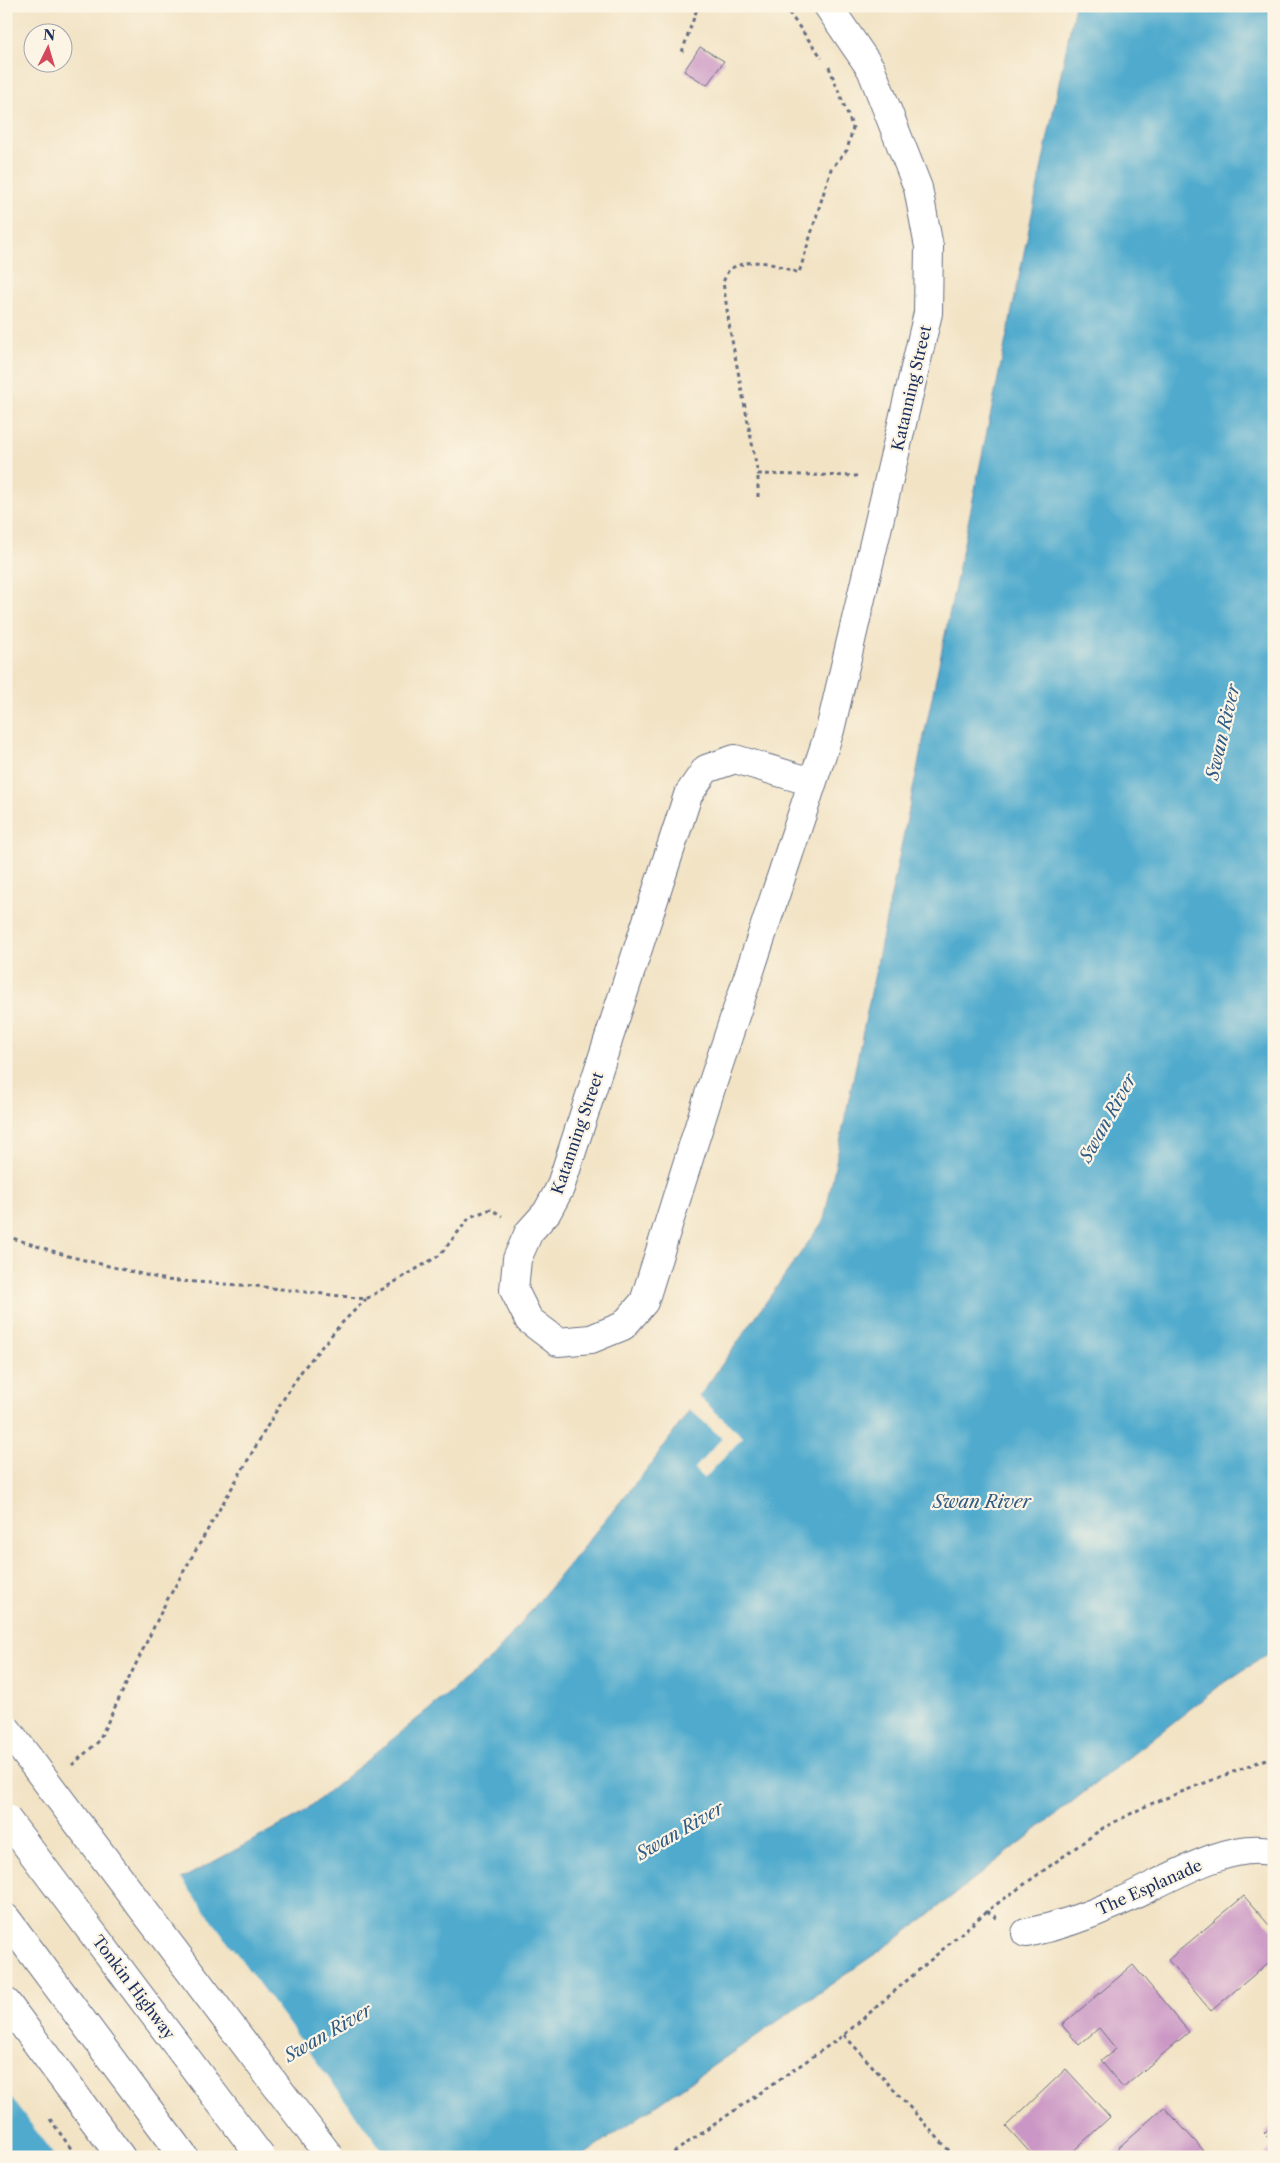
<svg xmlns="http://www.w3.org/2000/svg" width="1280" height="2163" viewBox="0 0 1280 2163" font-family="'Libre Caslon Text',serif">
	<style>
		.water { fill: #50aacd; stroke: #366c96 }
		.pier { fill: #f2e3c5 }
		.building { fill: #ca96c5 }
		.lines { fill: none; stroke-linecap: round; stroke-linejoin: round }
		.street-casing { stroke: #666e82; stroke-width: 30 }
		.highway-casing { stroke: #666e82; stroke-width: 30 }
		.path { stroke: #666e82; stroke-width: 3; stroke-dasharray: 4 4; stroke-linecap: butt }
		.street { stroke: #fff; stroke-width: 28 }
		.highway { stroke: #fff; stroke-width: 28 }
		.highway-bridge-casing { stroke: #666e82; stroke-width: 30; stroke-linecap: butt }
		.highway-bridge { stroke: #fff; stroke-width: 28 }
		.labels { text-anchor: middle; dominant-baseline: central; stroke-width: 4.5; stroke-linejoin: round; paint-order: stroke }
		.street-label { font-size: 16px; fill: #1b2f5e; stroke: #fcf5e5 }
		.water-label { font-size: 18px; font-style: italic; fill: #2e5a85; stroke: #fcf5e5 }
	</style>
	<rect width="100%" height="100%" fill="#fcf5e5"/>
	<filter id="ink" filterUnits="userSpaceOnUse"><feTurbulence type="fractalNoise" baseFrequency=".02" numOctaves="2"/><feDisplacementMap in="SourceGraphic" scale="10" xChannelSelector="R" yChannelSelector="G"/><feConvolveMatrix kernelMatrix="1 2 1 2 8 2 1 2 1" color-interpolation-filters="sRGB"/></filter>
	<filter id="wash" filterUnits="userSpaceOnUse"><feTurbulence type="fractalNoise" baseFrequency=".0096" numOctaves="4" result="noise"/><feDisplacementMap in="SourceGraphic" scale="20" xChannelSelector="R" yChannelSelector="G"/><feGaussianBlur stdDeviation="1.12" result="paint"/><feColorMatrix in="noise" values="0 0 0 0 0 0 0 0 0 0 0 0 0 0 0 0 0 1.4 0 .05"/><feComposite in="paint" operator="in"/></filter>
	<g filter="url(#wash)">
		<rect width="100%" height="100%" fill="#f2e3c5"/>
		<path class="water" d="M 1075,6 L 1274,6 L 1274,1650 L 1218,1687 L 904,1934 L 581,2157 L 6,2157 L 6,1974 L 300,1815 L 493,1657 L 653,1462 L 824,1220 Z"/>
		<path class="pier" d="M 697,1395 L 743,1437 L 704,1479 L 694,1469 L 722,1438 L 688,1408 Z
			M 180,1877 L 387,2157 L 55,2157 L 6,2090 L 6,1971 Z"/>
		<g id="blocks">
			<path class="building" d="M 700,47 L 724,61 L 707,85 L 684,71 Z
				M 1244,1896 L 1274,1931 L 1274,1958 L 1211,2011 L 1168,1960 Z
				M 1133,1965 L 1189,2032 L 1123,2088 L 1101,2061 L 1116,2049 L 1099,2028 L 1079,2045 L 1062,2025 Z
				M 1066,2069 L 1110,2117 L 1067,2157 L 1034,2157 L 1006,2126 Z
				M 1164,2107 L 1204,2151 L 1198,2157 L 1108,2157 Z
				M 1274,2125 L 1274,2143 L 1264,2133 Z
				M 1274,2145 L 1274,2157 L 1267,2157 L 1265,2154 Z"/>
		</g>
	</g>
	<g filter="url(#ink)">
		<use href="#blocks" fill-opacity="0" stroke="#666e82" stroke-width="1"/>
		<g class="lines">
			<g class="street-casing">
				<path id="street" d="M 812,782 L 735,759 L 706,769 L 688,795 L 560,1188 L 547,1212 L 529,1232 L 517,1259 L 514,1290 L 529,1320 L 558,1342 L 591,1339 L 623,1326 L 644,1302 L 711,1088 L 830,730 L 928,313 L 929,247 L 918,188 L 871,69 L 828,6
					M 1026,1933 C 1056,1927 1088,1916 1117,1903 C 1159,1885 1228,1839 1274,1852"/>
			</g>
			<g class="highway-casing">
				<path id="highway" d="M 6,1918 L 184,2157
					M 6,2002 L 121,2157"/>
			</g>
			<path class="path" d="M 784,6 L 822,58
				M 682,52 L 698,6
				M 829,67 L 853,128 L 847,150 L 831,169 L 799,273 C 772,264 757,256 729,269 L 723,282 L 730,330 L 758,474 L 857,476
				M 758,497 L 758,474
				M 6,1236 L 68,1256 L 166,1280 L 255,1286 L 366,1299 L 440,1255 L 470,1217 L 491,1209 L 502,1216
				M 72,1765 L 98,1742 L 166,1602 L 279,1406 L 303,1369 L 340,1325 L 366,1299
				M 987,1911 L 999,1920
				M 844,2035 L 955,2157
				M 50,2119 L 77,2157
				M 667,2157 L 844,2035 L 987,1911 L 1103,1828 L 1148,1805 L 1274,1756"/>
			<use href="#street" class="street"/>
			<use href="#highway" class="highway"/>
			<g class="highway-bridge-casing">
				<path id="highway-bridge" d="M 6,1728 L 330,2157
					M 6,1818 L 261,2157"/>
			</g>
			<use href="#highway-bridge" class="highway-bridge"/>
		</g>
	</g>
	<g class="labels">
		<g class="street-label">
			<text transform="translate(911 388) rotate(-77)">Katanning Street</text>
			<text transform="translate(577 1133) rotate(-71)">Katanning Street</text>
			<text transform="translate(1149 1887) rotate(-24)">The Esplanade</text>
			<text transform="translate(134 1987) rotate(53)">Tonkin Highway</text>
		</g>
		<g class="water-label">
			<text transform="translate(1223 732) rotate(-77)">Swan River</text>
			<text transform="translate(1108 1118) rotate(-61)">Swan River</text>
			<text x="982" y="1502">Swan River</text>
			<text transform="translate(680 1831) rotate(-30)">Swan River</text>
			<text transform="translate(328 2033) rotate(-30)">Swan River</text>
		</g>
	</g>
	<rect width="1280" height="2163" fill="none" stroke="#fcf5e5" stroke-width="25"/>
	<g transform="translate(48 48) rotate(5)"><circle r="24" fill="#fcf5e5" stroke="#a2a6af"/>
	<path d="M0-4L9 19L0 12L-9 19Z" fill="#d1495b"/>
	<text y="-8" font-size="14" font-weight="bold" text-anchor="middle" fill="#1b2f5e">N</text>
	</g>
</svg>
